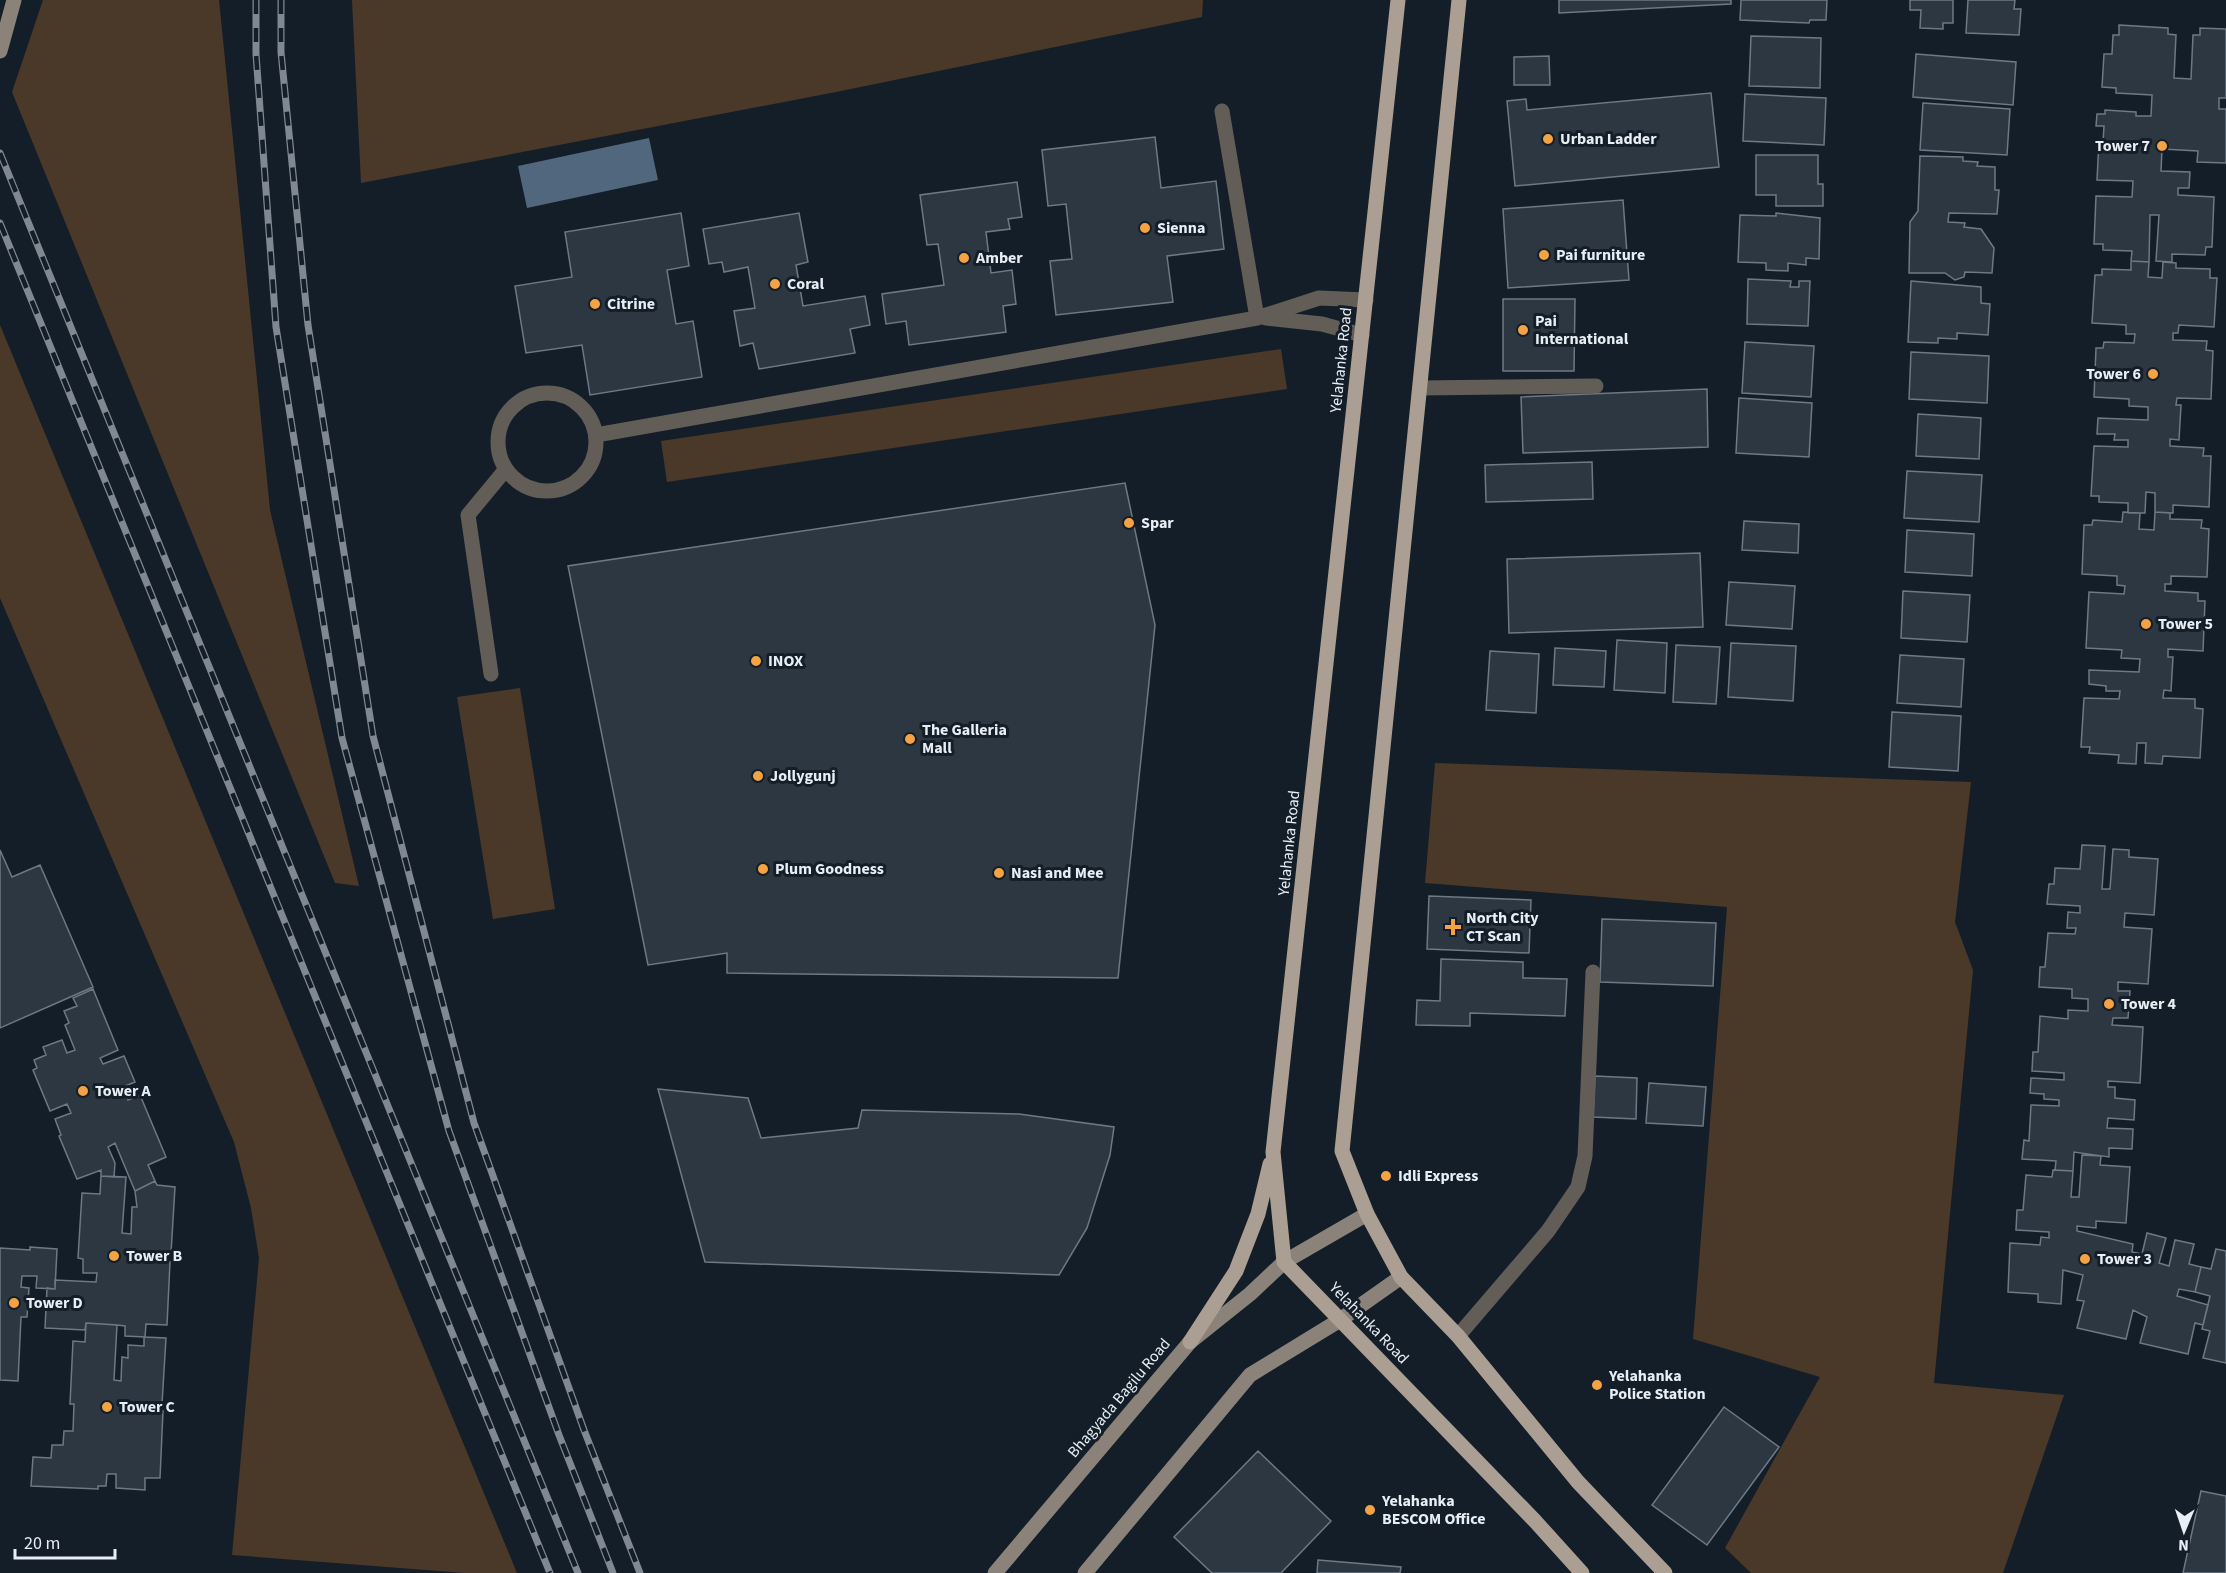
<svg xmlns="http://www.w3.org/2000/svg" width="2226" height="1573" viewBox="0 0 2226 1573" font-family="'Source Sans 3',sans-serif">
	<style>
		.green { fill: #4a3928 }
		.water { fill: #51677e }
		.building { fill: #2c3742; stroke: #6d7986; stroke-width: 1.5 }
		.lines { fill: none; stroke-linecap: round; stroke-linejoin: round }
		.street { stroke: #635d58; stroke-width: 15 }
		.secondary { stroke: #8b827a; stroke-width: 15 }
		.primary { stroke: #ab9f94; stroke-width: 15 }
		.rail-casing { stroke: #808991; stroke-width: 7 }
		.rail { stroke: #141e28; stroke-width: 4.5; stroke-dasharray: 14; stroke-linecap: butt }
		.poi-dot { fill: #f4a344; stroke: #141e28; stroke-width: 2 }
		.labels { text-anchor: middle; dominant-baseline: central; stroke-width: 6; stroke-linejoin: round; paint-order: stroke }
		.poi-label { font-size: 16px; font-weight: bold; fill: #e7eef5; stroke: #141e28; text-anchor: start }
		.street-label { font-size: 16px; fill: #e7eef5; stroke: #141e28 }
	</style>
	<rect width="100%" height="100%" fill="#141e28"/>
	<path class="green" d="M 43,0 L 219,0 L 270,510 L 359,886 L 335,883 L 12,92 Z
		M 352,0 L 1203,0 L 1202,17 L 836,92 L 361,183 Z
		M 0,325 L 517,1573 L 465,1573 L 232,1555 L 259,1258 L 251,1208 L 234,1142 L 0,598 Z
		M 1281,349 L 1287,389 L 667,482 L 661,441 Z
		M 520,688 L 555,909 L 493,919 L 457,697 Z
		M 1435,763 L 1971,782 L 1955,922 L 1973,970 L 1934,1383 L 2064,1395 L 2003,1573 L 1751,1573 L 1725,1548 L 1820,1377 L 1693,1339 L 1727,907 L 1425,883 Z"/>
	<path class="water" d="M 649,138 L 658,180 L 527,208 L 518,166 Z"/>
	<path class="building" d="M 1559,0 L 1731,0 L 1731,4 L 1559,13 Z
		M 1741,0 L 1827,0 L 1826,20 L 1810,20 L 1809,23 L 1740,20 Z
		M 1910,0 L 1953,0 L 1953,23 L 1943,23 L 1943,29 L 1920,28 L 1921,10 L 1910,10 Z
		M 1968,0 L 2015,0 L 2014,9 L 2021,9 L 2019,35 L 1966,33 Z
		M 2119,25 L 2168,28 L 2168,34 L 2176,35 L 2174,78 L 2191,79 L 2193,35 L 2200,35 L 2200,28 L 2226,29 L 2226,98 L 2219,98 L 2219,109 L 2226,109 L 2226,163 L 2197,162 L 2198,151 L 2162,149 L 2161,171 L 2190,172 L 2189,188 L 2178,188 L 2178,195 L 2214,197 L 2212,247 L 2206,247 L 2205,255 L 2172,254 L 2172,262 L 2156,261 L 2159,215 L 2150,215 L 2149,262 L 2131,261 L 2132,251 L 2103,250 L 2103,244 L 2094,244 L 2096,196 L 2132,197 L 2133,181 L 2097,180 L 2099,141 L 2103,142 L 2104,126 L 2096,126 L 2097,114 L 2105,114 L 2105,110 L 2136,112 L 2136,116 L 2151,116 L 2152,95 L 2116,93 L 2116,88 L 2102,87 L 2104,54 L 2112,54 L 2113,35 L 2119,35 Z
		M 1751,36 L 1821,38 L 1820,88 L 1749,86 Z
		M 1916,54 L 2016,62 L 2013,105 L 1913,97 Z
		M 1549,56 L 1550,85 L 1514,85 L 1514,57 Z
		M 1711,93 L 1719,167 L 1515,186 L 1507,101 L 1526,99 L 1527,110 Z
		M 1745,94 L 1826,98 L 1824,145 L 1743,141 Z
		M 1923,103 L 2010,109 L 2007,155 L 1920,150 Z
		M 1155,137 L 1161,188 L 1216,181 L 1224,249 L 1167,256 L 1173,302 L 1056,315 L 1050,261 L 1072,259 L 1066,204 L 1048,206 L 1042,150 Z
		M 1756,155 L 1818,155 L 1818,184 L 1823,184 L 1823,206 L 1776,206 L 1776,195 L 1756,195 Z
		M 1920,156 L 1963,157 L 1963,161 L 1978,162 L 1977,166 L 1995,167 L 1995,190 L 1999,190 L 1997,214 L 1949,213 L 1948,222 L 1965,223 L 1964,227 L 1981,229 L 1994,248 L 1992,273 L 1965,272 L 1964,277 L 1955,280 L 1945,273 L 1909,273 L 1910,222 L 1918,211 Z
		M 1017,182 L 1022,217 L 1008,219 L 1010,229 L 986,232 L 991,273 L 1012,270 L 1016,304 L 1003,306 L 1006,332 L 909,345 L 906,321 L 886,324 L 882,294 L 944,285 L 938,244 L 927,245 L 920,195 Z
		M 1623,200 L 1629,280 L 1508,288 L 1503,209 Z
		M 681,213 L 689,266 L 667,270 L 676,324 L 693,321 L 702,377 L 590,395 L 582,345 L 526,353 L 515,286 L 572,277 L 565,232 Z
		M 799,213 L 808,262 L 796,265 L 803,306 L 865,296 L 870,325 L 850,329 L 855,353 L 759,369 L 753,343 L 740,346 L 734,311 L 755,308 L 748,267 L 724,272 L 722,262 L 709,264 L 703,229 Z
		M 1776,213 L 1820,218 L 1819,259 L 1806,258 L 1806,265 L 1788,263 L 1788,271 L 1766,270 L 1766,263 L 1738,262 L 1740,215 L 1776,216 Z
		M 2131,261 L 2149,262 L 2148,277 L 2162,278 L 2163,262 L 2176,263 L 2176,268 L 2210,269 L 2210,278 L 2217,278 L 2214,327 L 2179,325 L 2178,333 L 2173,333 L 2173,340 L 2207,341 L 2206,350 L 2213,351 L 2211,399 L 2177,398 L 2176,405 L 2181,405 L 2179,440 L 2170,439 L 2170,446 L 2204,448 L 2203,456 L 2211,456 L 2209,507 L 2173,505 L 2173,513 L 2155,512 L 2155,493 L 2146,492 L 2145,513 L 2128,513 L 2128,503 L 2099,502 L 2099,496 L 2091,496 L 2094,446 L 2128,447 L 2128,440 L 2114,440 L 2115,434 L 2097,434 L 2098,418 L 2148,420 L 2148,407 L 2129,406 L 2129,399 L 2094,397 L 2096,348 L 2103,348 L 2104,342 L 2134,343 L 2135,334 L 2126,334 L 2126,325 L 2092,323 L 2095,275 L 2102,275 L 2102,269 L 2131,270 Z
		M 1748,279 L 1791,281 L 1790,287 L 1799,287 L 1799,281 L 1810,281 L 1808,326 L 1747,324 Z
		M 1911,281 L 1981,287 L 1981,303 L 1990,304 L 1988,335 L 1957,333 L 1957,339 L 1938,338 L 1938,343 L 1908,342 Z
		M 1503,299 L 1575,299 L 1574,371 L 1503,371 Z
		M 1745,342 L 1814,346 L 1811,397 L 1742,393 Z
		M 1911,352 L 1989,356 L 1987,403 L 1909,399 Z
		M 1707,389 L 1708,447 L 1523,453 L 1521,397 Z
		M 1739,398 L 1812,403 L 1809,457 L 1736,453 Z
		M 1918,414 L 1981,418 L 1979,459 L 1916,456 Z
		M 1592,462 L 1593,499 L 1486,502 L 1485,465 Z
		M 1907,471 L 1982,475 L 1979,522 L 1904,518 Z
		M 1125,483 L 1155,625 L 1118,978 L 727,973 L 727,953 L 648,965 L 568,566 Z
		M 2123,512 L 2140,513 L 2139,529 L 2154,530 L 2155,512 L 2170,513 L 2170,519 L 2202,520 L 2201,528 L 2209,529 L 2207,577 L 2171,576 L 2171,584 L 2165,584 L 2165,591 L 2198,593 L 2198,601 L 2205,601 L 2203,651 L 2168,649 L 2168,657 L 2173,657 L 2171,691 L 2164,690 L 2163,698 L 2195,699 L 2195,708 L 2203,709 L 2200,758 L 2163,756 L 2162,764 L 2145,763 L 2146,743 L 2137,743 L 2136,764 L 2118,763 L 2119,755 L 2089,753 L 2090,747 L 2081,747 L 2084,698 L 2119,699 L 2120,691 L 2106,691 L 2106,686 L 2089,684 L 2089,670 L 2139,672 L 2140,659 L 2121,658 L 2122,650 L 2086,648 L 2089,592 L 2124,594 L 2125,586 L 2117,585 L 2117,576 L 2082,574 L 2084,525 L 2092,525 L 2093,520 L 2122,522 Z
		M 1744,521 L 1799,524 L 1798,553 L 1742,550 Z
		M 1907,530 L 1974,534 L 1972,576 L 1905,572 Z
		M 1700,553 L 1703,627 L 1509,633 L 1507,559 Z
		M 1729,582 L 1795,586 L 1792,629 L 1726,625 Z
		M 1903,591 L 1970,595 L 1967,642 L 1901,638 Z
		M 1617,640 L 1667,643 L 1665,693 L 1614,690 Z
		M 1731,643 L 1796,646 L 1793,701 L 1728,697 Z
		M 1676,645 L 1720,647 L 1716,704 L 1673,702 Z
		M 1555,648 L 1606,651 L 1604,687 L 1553,685 Z
		M 1490,651 L 1539,654 L 1536,713 L 1486,710 Z
		M 1900,655 L 1964,659 L 1961,707 L 1897,703 Z
		M 1892,712 L 1961,716 L 1958,771 L 1889,767 Z
		M 2082,845 L 2105,846 L 2102,889 L 2110,889 L 2113,849 L 2129,850 L 2129,857 L 2158,859 L 2154,915 L 2125,913 L 2124,927 L 2152,929 L 2148,984 L 2118,982 L 2118,991 L 2130,991 L 2128,1018 L 2113,1018 L 2112,1025 L 2143,1027 L 2140,1083 L 2108,1081 L 2108,1087 L 2115,1087 L 2115,1098 L 2135,1100 L 2134,1120 L 2108,1118 L 2107,1128 L 2133,1129 L 2132,1149 L 2109,1148 L 2109,1157 L 2074,1152 L 2073,1171 L 2055,1170 L 2056,1161 L 2022,1159 L 2024,1140 L 2029,1141 L 2031,1105 L 2059,1106 L 2059,1100 L 2044,1099 L 2044,1094 L 2030,1093 L 2031,1078 L 2064,1080 L 2064,1073 L 2032,1071 L 2033,1052 L 2038,1052 L 2040,1016 L 2068,1019 L 2068,1010 L 2088,1011 L 2088,999 L 2072,998 L 2072,989 L 2039,987 L 2040,967 L 2045,967 L 2048,933 L 2075,934 L 2076,928 L 2067,928 L 2068,912 L 2080,913 L 2080,906 L 2047,904 L 2049,884 L 2054,884 L 2055,868 L 2080,869 Z
		M 0,850 L 12,877 L 40,865 L 93,987 L 0,1028 Z
		M 1429,896 L 1531,900 L 1529,953 L 1427,949 Z
		M 1602,919 L 1716,923 L 1713,986 L 1600,982 Z
		M 1441,959 L 1523,962 L 1523,978 L 1567,979 L 1565,1016 L 1470,1013 L 1470,1026 L 1416,1025 L 1417,1000 L 1440,1001 Z
		M 93,989 L 118,1050 L 100,1058 L 103,1064 L 124,1056 L 135,1082 L 123,1087 L 128,1100 L 140,1095 L 166,1157 L 148,1165 L 155,1181 L 135,1191 L 115,1143 L 108,1147 L 115,1163 L 114,1177 L 101,1176 L 101,1170 L 77,1179 L 59,1136 L 61,1135 L 55,1119 L 71,1113 L 67,1104 L 50,1111 L 33,1070 L 37,1068 L 34,1060 L 46,1055 L 43,1047 L 62,1040 L 67,1053 L 75,1050 L 65,1025 L 69,1023 L 64,1011 L 77,1006 L 73,998 Z
		M 1595,1076 L 1637,1078 L 1636,1119 L 1593,1117 Z
		M 1649,1083 L 1706,1087 L 1703,1126 L 1646,1123 Z
		M 658,1089 L 748,1098 L 761,1138 L 858,1128 L 862,1110 L 1019,1114 L 1114,1127 L 1110,1155 L 1087,1228 L 1059,1275 L 705,1262 Z
		M 2082,1155 L 2101,1156 L 2100,1165 L 2130,1167 L 2126,1223 L 2096,1221 L 2096,1228 L 2077,1226 L 2077,1231 L 2133,1244 L 2132,1252 L 2142,1254 L 2147,1233 L 2166,1238 L 2159,1263 L 2169,1266 L 2175,1240 L 2194,1244 L 2189,1264 L 2201,1267 L 2195,1292 L 2179,1289 L 2177,1296 L 2208,1305 L 2203,1325 L 2195,1323 L 2188,1354 L 2140,1343 L 2147,1317 L 2133,1310 L 2126,1339 L 2077,1328 L 2084,1301 L 2077,1300 L 2083,1275 L 2063,1270 L 2061,1304 L 2038,1302 L 2038,1294 L 2008,1292 L 2010,1243 L 2040,1245 L 2041,1237 L 2049,1238 L 2049,1232 L 2016,1230 L 2017,1210 L 2023,1210 L 2026,1175 L 2052,1177 L 2053,1170 L 2073,1171 L 2071,1197 L 2079,1197 Z
		M 101,1176 L 126,1177 L 122,1233 L 131,1234 L 132,1207 L 137,1207 L 135,1191 L 155,1181 L 157,1185 L 175,1187 L 171,1253 L 149,1252 L 149,1260 L 170,1262 L 167,1325 L 146,1324 L 145,1337 L 125,1336 L 125,1326 L 117,1325 L 86,1323 L 85,1330 L 45,1328 L 47,1288 L 55,1289 L 55,1280 L 96,1282 L 97,1273 L 83,1273 L 83,1259 L 78,1258 L 82,1193 L 100,1194 Z
		M 30,1247 L 57,1249 L 55,1289 L 36,1288 L 37,1276 L 22,1276 L 21,1287 L 29,1288 L 27,1317 L 21,1317 L 18,1381 L 0,1380 L 0,1248 L 30,1250 Z
		M 2216,1249 L 2226,1251 L 2226,1363 L 2203,1358 L 2210,1331 L 2202,1329 L 2210,1296 L 2195,1292 L 2201,1267 L 2211,1269 Z
		M 86,1323 L 117,1325 L 114,1380 L 121,1381 L 122,1357 L 128,1358 L 128,1345 L 144,1346 L 144,1337 L 166,1338 L 162,1404 L 141,1402 L 140,1409 L 163,1411 L 160,1478 L 145,1478 L 145,1490 L 116,1488 L 116,1474 L 107,1474 L 106,1486 L 98,1486 L 98,1489 L 31,1486 L 33,1457 L 51,1458 L 52,1445 L 63,1445 L 64,1431 L 73,1431 L 74,1404 L 70,1404 L 73,1341 L 85,1342 Z
		M 1724,1407 L 1779,1447 L 1707,1545 L 1652,1505 Z
		M 1258,1451 L 1331,1521 L 1281,1573 L 1212,1573 L 1174,1537 Z
		M 2201,1491 L 2226,1496 L 2226,1573 L 2183,1573 Z
		M 1318,1560 L 1401,1567 L 1400,1573 L 1317,1573 Z"/>
	<g class="lines">
		<path class="street" d="M 1222,111 L 1257,318
			M 1266,318 L 1322,324 L 1362,335
			M 1420,388 L 1596,386
			M498 442a49 49 0 1 1 98 0a49 49 0 1 1-98 0Z
			M 596,435 L 1257,318 L 1319,298 L 1366,300
			M 491,674 L 468,515 L 506,469
			M 1458,1336 L 1548,1231 L 1578,1187 L 1585,1156 L 1593,972"/>
		<path class="secondary" d="M 0,51 L 14,0
			M 995,1573 L 1190,1342 L 1250,1294 L 1284,1262 L 1367,1214
			M 1085,1573 L 1250,1375 L 1340,1320 L 1401,1277"/>
		<path class="primary" d="M 1398,0 L 1273,1152 L 1284,1262 L 1535,1521 L 1582,1573
			M 1459,0 L 1342,1151 L 1367,1214 L 1401,1277 L 1458,1336 L 1578,1482 L 1665,1573
			M 1190,1342 L 1236,1271 L 1258,1214 L 1270,1164"/>
		<g class="rail-casing">
			<path id="rail" d="M 256,0 L 256,54 L 276,327 L 342,738 L 449,1131 L 559,1435 L 613,1573
				M 281,0 L 281,52 L 308,325 L 373,736 L 474,1123 L 584,1430 L 640,1573
				M 0,153 L 578,1573
				M 0,223 L 550,1573"/>
		</g>
		<use href="#rail" class="rail"/>
	</g>
	<g class="poi-dot">
		<circle cx="1548" cy="139" r="6"/>
		<circle cx="2162" cy="146" r="6"/>
		<circle cx="1145" cy="228" r="6"/>
		<circle cx="1544" cy="255" r="6"/>
		<circle cx="964" cy="258" r="6"/>
		<circle cx="775" cy="284" r="6"/>
		<circle cx="595" cy="304" r="6"/>
		<circle cx="1523" cy="330" r="6"/>
		<circle cx="2153" cy="374" r="6"/>
		<circle cx="1129" cy="523" r="6"/>
		<circle cx="2146" cy="624" r="6"/>
		<circle cx="756" cy="661" r="6"/>
		<circle cx="910" cy="739" r="6"/>
		<circle cx="758" cy="776" r="6"/>
		<circle cx="763" cy="869" r="6"/>
		<circle cx="999" cy="873" r="6"/>
		<path d="M1450 918h6v6h6v6h-6v6h-6v-6h-6v-6h6z"/>
		<circle cx="2109" cy="1004" r="6"/>
		<circle cx="83" cy="1091" r="6"/>
		<circle cx="1386" cy="1176" r="6"/>
		<circle cx="114" cy="1256" r="6"/>
		<circle cx="2085" cy="1259" r="6"/>
		<circle cx="14" cy="1303" r="6"/>
		<circle cx="1597" cy="1385" r="6"/>
		<circle cx="107" cy="1407" r="6"/>
		<circle cx="1370" cy="1510" r="6"/>
	</g>
	<g class="labels">
		<g class="poi-label">
			<text x="1560" y="139">Urban Ladder</text>
			<text x="2150" y="146" text-anchor="end">Tower 7</text>
			<text x="1157" y="228">Sienna</text>
			<text x="1556" y="255">Pai furniture</text>
			<text x="976" y="258">Amber</text>
			<text x="787" y="284">Coral</text>
			<text x="607" y="304">Citrine</text>
			<text x="1535" y="321">Pai<tspan x="1535" dy="18">International</tspan></text>
			<text x="2141" y="374" text-anchor="end">Tower 6</text>
			<text x="1141" y="523">Spar</text>
			<text x="2158" y="624">Tower 5</text>
			<text x="768" y="661">INOX</text>
			<text x="922" y="730">The Galleria<tspan x="922" dy="18">Mall</tspan></text>
			<text x="770" y="776">Jollygunj</text>
			<text x="775" y="869">Plum Goodness</text>
			<text x="1011" y="873">Nasi and Mee</text>
			<text x="1466" y="918">North City<tspan x="1466" dy="18">CT Scan</tspan></text>
			<text x="2121" y="1004">Tower 4</text>
			<text x="95" y="1091">Tower A</text>
			<text x="1398" y="1176">Idli Express</text>
			<text x="126" y="1256">Tower B</text>
			<text x="2097" y="1259">Tower 3</text>
			<text x="26" y="1303">Tower D</text>
			<text x="1609" y="1376">Yelahanka<tspan x="1609" dy="18">Police Station</tspan></text>
			<text x="119" y="1407">Tower C</text>
			<text x="1382" y="1501">Yelahanka<tspan x="1382" dy="18">BESCOM Office</tspan></text>
		</g>
		<g class="street-label">
			<text transform="translate(1341 360) rotate(-84)">Yelahanka Road</text>
			<text transform="translate(1289 843) rotate(-84)">Yelahanka Road</text>
			<text transform="translate(1369 1323) rotate(46)">Yelahanka Road</text>
			<text transform="translate(1119 1398) rotate(-50)">Bhagyada Bagilu Road</text>
		</g>
	</g>
	<g transform="translate(2184 1531) rotate(182)" stroke="#141e28" stroke-width="4.5" paint-order="stroke">
	<path d="M0-4.5L10 22L0 15L-10 22Z" fill="#e7eef5"/>
	<text y="-9" font-size="16" font-weight="bold" text-anchor="middle" fill="#e7eef5">N</text>
	</g>
	<path d="M15 1549v9h100v-9" fill="none" stroke="#e7eef5" stroke-width="3"/>
	<text x="24" y="1549" font-size="18" fill="#e7eef5" stroke="#141e28" stroke-width="4.5" paint-order="stroke">20 m</text>
</svg>
